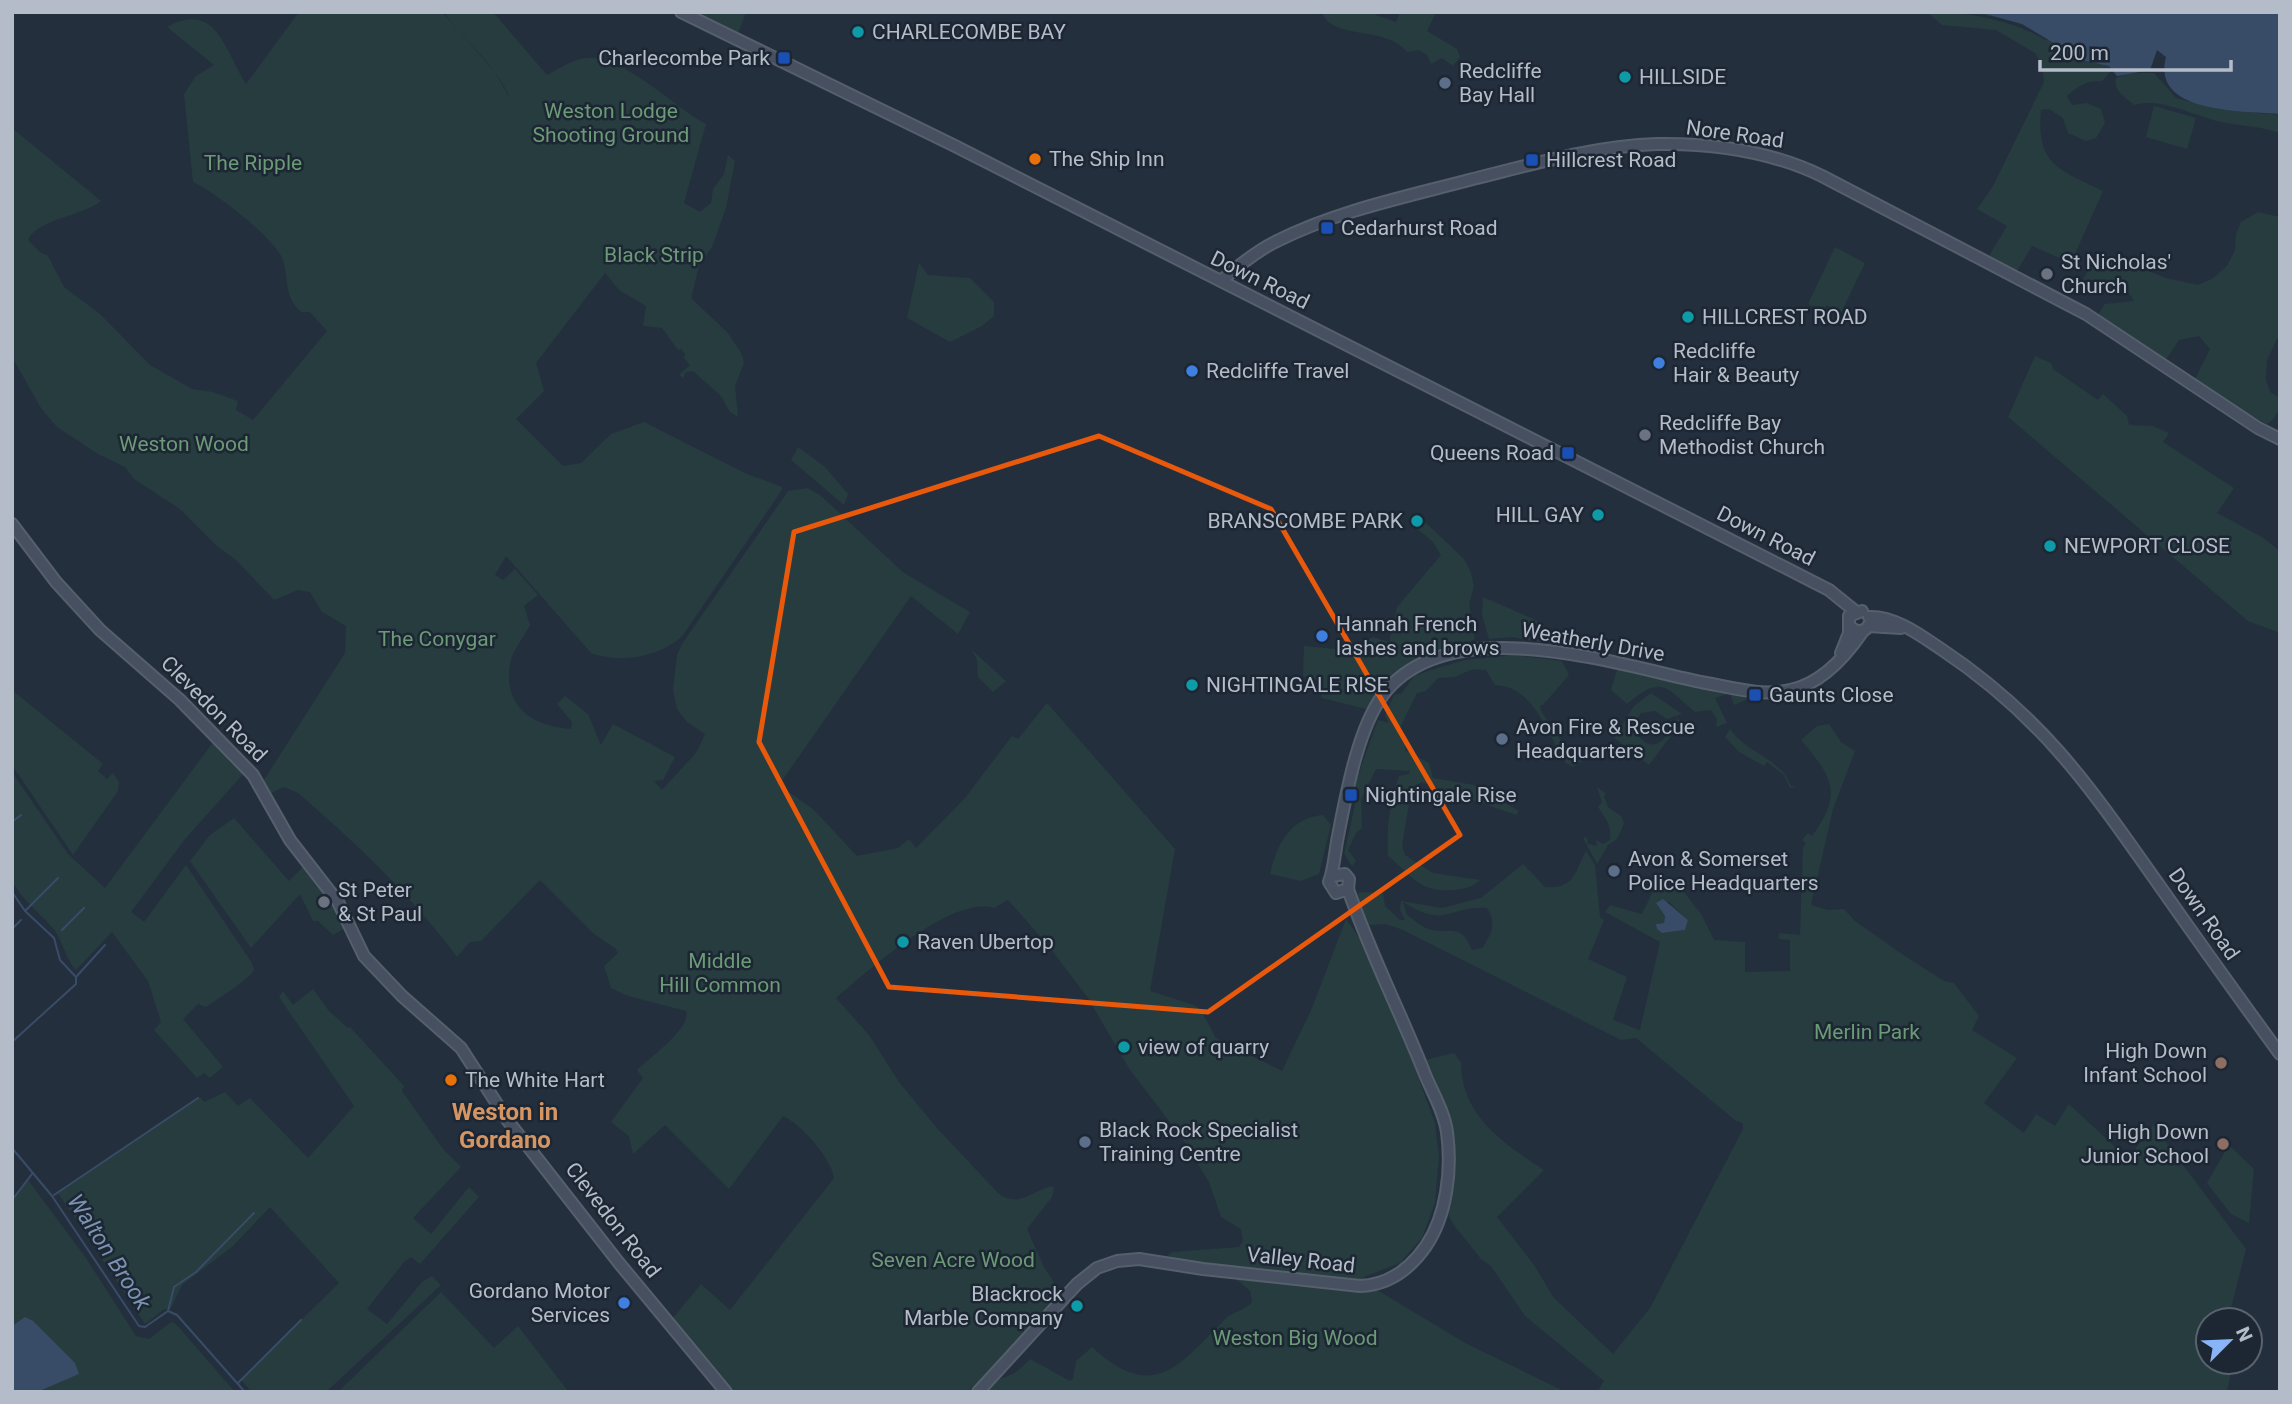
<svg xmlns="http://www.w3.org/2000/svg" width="2292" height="1404" viewBox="0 0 2292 1404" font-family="Roboto,sans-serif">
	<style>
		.green { fill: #263c3f; fill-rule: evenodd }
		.water { fill: #394c67 }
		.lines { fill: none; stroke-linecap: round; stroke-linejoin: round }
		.stream { stroke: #394c67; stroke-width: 2 }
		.secondary-casing { stroke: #565f6c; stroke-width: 14 }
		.secondary { stroke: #465061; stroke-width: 10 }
		.marked { fill: none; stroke: #e8590c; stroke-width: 5; stroke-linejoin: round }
		.culture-dot { fill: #0f9aa8; stroke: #1d2633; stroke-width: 2.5 }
		.transit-dot { fill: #1a4fb4; stroke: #1d2633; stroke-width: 2.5 }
		.service-dot { fill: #5c6f8a; stroke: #1d2633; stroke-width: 2.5 }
		.food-dot { fill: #e8710a; stroke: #1d2633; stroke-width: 2.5 }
		.worship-dot { fill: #6b7280; stroke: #1d2633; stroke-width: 2.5 }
		.shop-dot { fill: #3f7fe0; stroke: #1d2633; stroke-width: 2.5 }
		.education-dot { fill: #8d6e63; stroke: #1d2633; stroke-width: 2.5 }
		.labels { text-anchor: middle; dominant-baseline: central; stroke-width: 5; stroke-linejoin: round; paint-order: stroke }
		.poi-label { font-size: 21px; fill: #b4bcc9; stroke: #1d2633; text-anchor: start }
		.park-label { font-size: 21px; fill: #6b9a76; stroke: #1d2633 }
		.street-label { font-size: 21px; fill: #b4bcc9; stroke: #1d2633 }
		.water-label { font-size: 23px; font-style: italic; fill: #7c92b1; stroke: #1d2633 }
		.quarter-label { font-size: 24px; font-weight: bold; fill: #d59563; stroke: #1d2633 }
	</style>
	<rect width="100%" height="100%" fill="#242f3e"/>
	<path class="green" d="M 299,12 L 442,12 L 495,72 L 510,99 C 497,64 465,43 444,12 L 493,12 L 547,75 C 559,69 571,60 586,58 C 621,53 677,109 706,124 L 684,203 L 700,212 L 711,203 L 713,189 L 724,174 L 728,155 L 735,161 L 726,208 L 712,247 L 699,266 L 691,298 L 727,332 L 742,354 L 744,363 L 735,386 L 738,417 L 730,412 L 721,396 L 693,371 L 686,372 L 683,378 L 679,375 L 690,365 L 684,358 L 685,354 L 681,349 L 678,350 L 662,328 L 643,326 L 646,306 L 619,290 L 605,273 L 536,363 L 544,391 L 516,419 L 563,466 L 581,463 L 611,434 L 644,422 L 747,474 L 782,487 L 782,490 L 683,635 C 662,657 619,664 591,653 L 506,556 L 495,575 L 503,580 L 515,569 L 538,595 L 524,606 L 530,625 C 524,638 512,650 510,664 C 503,707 532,726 571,729 L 572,722 L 557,704 L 565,696 L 588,714 L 601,745 L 613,724 L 675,757 L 663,780 L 654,781 L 662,790 L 696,753 L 705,734 L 687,722 L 677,709 L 673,689 L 677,655 L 682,644 L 788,491 L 807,488 L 820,495 L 904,573 L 970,612 L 958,634 L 911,596 L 779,785 L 814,810 L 857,856 L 898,848 L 909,839 L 916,848 L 965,798 L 1012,736 L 1018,739 L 1047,703 L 1175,849 L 1150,991 L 1194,1005 L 1201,1010 L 1216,1038 L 1282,1071 L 1312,1008 L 1346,919 L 1362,942 L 1400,1027 L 1435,1123 L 1439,1157 L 1435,1203 L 1422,1238 L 1400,1263 L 1364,1277 L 1362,1283 L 1173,1260 L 1168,1255 L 1173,1252 L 1239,1247 L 1243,1241 L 1241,1229 L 1221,1217 L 1209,1182 L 1182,1138 L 1130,1070 L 1088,998 L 1047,944 L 1008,900 L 994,908 C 951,895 868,971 836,998 L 869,1035 L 899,1082 L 936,1127 L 999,1194 C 1020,1208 1031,1191 1052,1186 L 1054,1189 L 1052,1197 L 1027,1229 L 1044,1267 L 1061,1293 L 1030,1337 L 967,1392 L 730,1392 L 673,1318 L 701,1284 L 730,1310 L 834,1178 C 832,1159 801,1124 783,1116 L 729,1189 L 665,1125 L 633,1154 L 629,1136 L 611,1122 L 643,1078 L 637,1070 C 649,1058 692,1028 686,1011 L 628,996 L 611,988 L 604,966 L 618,953 L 615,948 L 594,934 L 540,880 L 481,941 L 470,942 L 457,957 C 413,897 355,842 298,793 L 284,787 L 269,794 L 262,783 L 345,653 L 346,626 L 322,612 L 310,592 L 298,590 L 274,600 L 236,560 L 217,546 L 180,509 L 134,479 L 125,467 L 98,454 L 57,427 L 41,408 L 12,357 L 12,128 L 101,201 C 83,216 37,219 28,240 L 40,252 L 48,256 L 64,287 L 100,314 L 150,365 L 192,389 L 213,392 L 238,401 L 236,410 L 253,420 L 327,331 L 310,312 L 301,312 C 283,297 289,274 282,258 C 272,236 215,192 193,182 L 184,94 L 196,76 L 214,65 L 167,27 C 217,0 224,50 246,84 Z
		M 690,12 L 746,12 L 737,36 Z
		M 1322,12 L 1376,12 L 1376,15 L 1396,22 L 1400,12 L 1436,12 L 1427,31 L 1457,49 L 1460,57 L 1453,66 L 1442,58 L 1431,64 L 1427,55 L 1419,50 L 1407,52 C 1386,25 1332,41 1322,12 Z
		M 1927,12 C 1970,12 2009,19 2048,41 C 2040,22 1981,14 1960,12 L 2280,12 L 2280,90 L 2170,60 L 2157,50 L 2150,70 L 2129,73 L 2154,73 L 2176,98 L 2218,109 L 2280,115 L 2280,133 C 2260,126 2241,126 2221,122 C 2194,116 2160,97 2134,105 C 2125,96 2113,92 2116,78 L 2128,73 L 2117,76 L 2112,70 L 2102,81 C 2087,80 2078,86 2067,96 L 2072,105 L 2087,103 L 2101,109 L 2105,123 L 2096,138 L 2086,141 L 2068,133 L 2063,118 L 2049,109 L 2041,110 C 2036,166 2059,169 2103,191 L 2071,263 L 2032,246 L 2017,271 L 1989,256 L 2007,226 L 1977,209 L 1993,186 L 2044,82 L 2042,65 L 2035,53 L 1996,30 L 1942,25 Z
		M 2154,106 L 2196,118 L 2187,149 L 2146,137 Z
		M 2258,212 L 2280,217 L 2280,333 L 2267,360 L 2266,380 L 2270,392 L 2280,398 C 2280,409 2277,418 2267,424 L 2227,402 L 2195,379 L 2210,349 L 2199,336 L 2179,340 L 2164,363 L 2097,316 L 2105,304 L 2134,301 C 2126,284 2111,293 2097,291 C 2090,290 2086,287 2080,285 L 2092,264 L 2123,261 L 2166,278 L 2198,285 L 2212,279 L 2227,266 L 2235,250 L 2236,234 L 2241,222 Z
		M 1835,247 L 1865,263 L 1841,313 L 1826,305 L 1823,312 L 1808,304 Z
		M 919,263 L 928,275 L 970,278 L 994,302 L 994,316 L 982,326 L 950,342 L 907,318 Z
		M 2035,356 L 2051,363 L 2053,369 L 2098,400 L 2103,394 L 2127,416 L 2129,425 L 2153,426 L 2169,433 L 2163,442 L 2234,488 L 2217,513 L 2262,537 L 2280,551 L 2280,633 L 2248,621 L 2008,417 Z
		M 798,447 L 825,467 L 848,494 L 844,505 L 791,460 Z
		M 1422,519 L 1464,559 L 1470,570 L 1474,586 L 1469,604 L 1475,639 C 1463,646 1450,647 1438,651 C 1402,665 1388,679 1366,709 L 1322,698 L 1316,679 L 1303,676 L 1304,646 L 1336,649 L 1338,652 L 1363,656 L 1365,641 L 1373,637 L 1389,642 L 1397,607 L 1441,555 L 1433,542 L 1415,527 Z
		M 1483,597 L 1540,622 L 1549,631 L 1550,644 L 1512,637 L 1489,639 L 1482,615 Z
		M 972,650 L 1006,681 L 993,692 L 978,677 L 977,660 Z
		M 1514,655 L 1562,661 L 1569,675 L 1543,705 L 1540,705 L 1541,711 L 1566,748 L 1573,752 L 1587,744 L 1582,754 L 1587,758 L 1573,767 L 1566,763 C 1546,734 1536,687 1495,685 L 1486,670 L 1473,669 L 1455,677 L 1438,678 L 1426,691 L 1417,693 L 1399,730 L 1406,737 L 1405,750 L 1429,763 L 1433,778 L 1474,785 L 1519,811 L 1516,815 L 1421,782 L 1411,792 L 1402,846 L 1405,855 L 1433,873 L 1480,880 C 1473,887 1464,889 1454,890 C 1418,893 1412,875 1388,856 C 1386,827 1390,803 1399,776 L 1409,774 L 1410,771 L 1376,769 L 1361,800 L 1362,828 L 1356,833 L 1348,850 L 1356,861 L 1352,866 L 1344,854 L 1355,805 L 1351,795 L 1378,720 L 1389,723 L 1385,715 L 1394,695 L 1402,693 L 1414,676 L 1434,669 L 1465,660 Z
		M 1617,670 L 1731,691 L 1748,699 L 1734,705 L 1730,693 L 1715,698 L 1727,723 L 1716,727 L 1717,719 L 1711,710 L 1695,712 C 1665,686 1661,675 1627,704 L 1611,690 Z
		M 12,690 L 103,764 L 98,771 L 107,779 L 113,773 L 119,782 L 118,791 L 73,855 L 12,765 Z
		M 1651,693 L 1682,714 L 1667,719 L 1655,711 L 1641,713 L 1634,724 C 1639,746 1658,753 1669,731 L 1668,725 L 1677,719 L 1682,721 L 1649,765 L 1614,738 L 1634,706 Z
		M 1829,724 L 1841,742 L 1855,751 L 1833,809 L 1811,905 L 1828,910 L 1844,909 L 1855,921 L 1902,954 L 1944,981 L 1954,983 L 1979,1016 L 1972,1030 L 2017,1058 L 1984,1103 L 2024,1133 L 2036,1114 L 2055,1126 L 2069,1104 L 2128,1159 L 2153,1125 L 2246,1249 L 2228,1320 L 2208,1320 L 2208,1362 L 2233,1362 L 2227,1392 L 1597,1392 L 1604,1381 L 1525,1316 L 1491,1266 L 1481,1259 L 1453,1224 L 1448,1214 L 1452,1185 L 1449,1119 L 1425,1060 L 1454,1053 L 1461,1062 C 1461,1116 1503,1143 1544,1170 L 1497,1217 L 1534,1265 L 1554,1298 L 1613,1354 L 1650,1308 L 1743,1129 L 1743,1123 L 1736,1121 L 1636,1038 L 1621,1040 L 1403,930 L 1386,924 L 1369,925 L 1357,898 L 1359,892 L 1383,893 L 1385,906 L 1400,920 L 1405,920 L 1400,910 L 1401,901 L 1442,908 L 1481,898 L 1523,864 L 1545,887 C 1574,889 1574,874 1586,851 L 1595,865 L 1600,917 L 1604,920 L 1588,959 L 1627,977 L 1613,1020 L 1640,1030 L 1660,942 L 1605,912 L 1610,905 L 1642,914 L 1655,887 L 1680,887 L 1701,914 L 1714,940 L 1745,942 L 1745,972 L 1790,971 L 1790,940 L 1779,939 L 1779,933 L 1800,935 L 1803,848 L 1806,843 L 1802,840 L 1808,833 L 1812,836 C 1843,793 1833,778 1801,740 L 1817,726 ZM 1403,902 C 1447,930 1449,905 1487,908 C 1497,923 1492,934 1482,948 L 1472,950 C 1461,923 1452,934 1431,930 C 1423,928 1414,920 1407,915 ZM 1669,902 L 1688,920 L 1685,930 L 1662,933 L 1659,923 L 1664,923 L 1665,916 L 1656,903 Z
		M 1730,729 C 1747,754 1780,757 1791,786 L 1797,787 L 1790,788 L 1784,775 L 1767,762 L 1764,766 L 1739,752 L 1725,737 Z
		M 214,741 L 245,772 L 185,839 L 131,912 L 144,922 L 186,865 L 252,963 L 254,970 C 247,981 219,998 206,1007 L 198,1004 L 183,1019 L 223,1067 L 210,1078 L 204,1073 L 197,1078 L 154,1030 L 161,1022 L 148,981 L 112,932 L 76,970 C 64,957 63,939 52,927 C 37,910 23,901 12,881 L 12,772 L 68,854 L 105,888 Z
		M 1597,787 L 1606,794 L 1604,796 L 1608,807 L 1622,817 L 1624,824 L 1617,839 L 1608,845 L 1597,864 L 1583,838 L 1587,837 L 1588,844 L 1597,846 L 1596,840 L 1603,844 L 1610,840 C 1612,826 1606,819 1598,807 L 1602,802 Z
		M 1323,815 L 1331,825 L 1319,874 L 1301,881 L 1270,874 C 1277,845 1289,818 1323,815 Z
		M 234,818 L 289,881 L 305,865 L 324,886 L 347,927 L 333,935 L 318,921 L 313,921 L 300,894 L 251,948 L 190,861 L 210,835 Z
		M 313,989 L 329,1011 L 348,1028 L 350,1027 L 404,1086 L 402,1091 L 443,1149 L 461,1167 L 413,1218 L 431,1234 L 469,1187 L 479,1197 L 420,1264 L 411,1257 L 404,1262 L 367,1309 L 387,1324 L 422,1282 L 432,1276 L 441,1285 L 326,1392 L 251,1392 L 241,1379 L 339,1283 L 270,1207 L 233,1246 L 182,1285 L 171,1308 L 163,1310 L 145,1324 L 94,1247 L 96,1242 L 93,1243 L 57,1192 L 200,1097 L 204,1102 L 225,1092 L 238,1106 L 250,1098 L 308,1158 L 354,1106 L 279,997 L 283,991 L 293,1005 Z
		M 2229,1145 L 2254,1169 L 2249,1223 L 2231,1214 L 2207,1183 Z
		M 28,1180 L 86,1258 L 136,1336 L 149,1339 L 171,1322 L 176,1324 L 235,1392 L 12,1392 L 12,1200 Z
		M 1232,1276 L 1377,1290 L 1467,1344 L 1566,1392 L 978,1392 L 990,1380 C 1008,1379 1017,1373 1030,1359 L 1070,1381 L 1073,1379 L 1076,1361 L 1092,1347 C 1153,1403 1178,1367 1225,1319 C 1233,1311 1245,1311 1252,1302 L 1250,1291 Z
		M 441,1292 L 494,1348 L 518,1326 L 567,1390 L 338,1392 Z"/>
	<path class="water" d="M 1960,12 L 2280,12 L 2280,114 C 2242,111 2151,114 2166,57 L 2157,50 L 2150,70 L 2117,76 L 2109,66 L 2082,60 L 2022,24 L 1986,14 Z
		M 1663,899 L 1688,920 L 1685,930 L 1662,933 L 1657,929 L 1656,924 L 1664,923 L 1665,916 L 1656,903 Z
		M 25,1317 L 33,1321 L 75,1363 L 79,1374 L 37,1392 L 12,1392 L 12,1326 Z"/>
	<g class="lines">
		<path class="stream" d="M 12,822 L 21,815
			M 12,892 L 25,911 L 54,938 L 60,960 L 76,977 L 76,984 L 12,1042
			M 25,911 L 58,878
			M 12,929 L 21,920
			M 62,930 L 84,908
			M 76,977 L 105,945
			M 12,1148 L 52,1196 L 139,1326 L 145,1327 L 168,1311 L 177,1315 L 245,1392
			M 54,1195 L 198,1098
			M 12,1200 L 32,1174
			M 168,1311 L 174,1287 L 196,1272 L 254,1213
			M 238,1383 L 301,1320"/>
		<g class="secondary-casing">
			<path id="secondary" d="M 681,12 L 953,145 L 1780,565 L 1829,590 L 1855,611
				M 1221,281 C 1238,266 1256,251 1277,241 C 1337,211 1405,197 1469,180 C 1530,165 1593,146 1657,144 C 1714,143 1770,151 1822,176 L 2086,314 L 2258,428 L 2280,439
				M 12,524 L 56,582 L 100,630 L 180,700 L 253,775 L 290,840 L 338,902 L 364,956 L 402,996 L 461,1048 L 508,1121 L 619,1263 L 726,1392
				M 1869,617 C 1895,616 1920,635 1941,649 C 2043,717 2090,787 2159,885 C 2199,942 2239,998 2280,1054
				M 1868,626 L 1901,628
				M 1850,627 L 1859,632 L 1866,629
				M 1841,653 L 1849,633 L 1849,616 L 1862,611
				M 1332,876 L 1345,874 L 1349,879 L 1348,889 L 1336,893 L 1329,882 C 1334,869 1335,851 1338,836 C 1346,795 1358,728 1383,695 C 1448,609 1615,664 1701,682 C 1730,687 1761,697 1790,690 C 1821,684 1846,656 1863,631
				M 978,1392 L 1077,1284 L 1097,1268 L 1117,1261 L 1139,1259 L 1203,1269 L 1360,1286 C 1388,1285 1410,1269 1426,1246 C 1447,1215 1452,1169 1447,1132 C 1444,1111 1432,1092 1424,1072 C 1400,1011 1369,951 1348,889"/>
		</g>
		<use href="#secondary" class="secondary"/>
	</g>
	<path class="marked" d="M 1099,436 L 1271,509 L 1460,835 L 1208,1012 L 889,987 L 759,742 L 794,532 Z"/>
	<g class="culture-dot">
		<circle cx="858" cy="32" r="7"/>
		<circle cx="1625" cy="77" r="7"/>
		<circle cx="1688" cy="317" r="7"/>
		<circle cx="1598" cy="515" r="7"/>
		<circle cx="1417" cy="521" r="7"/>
		<circle cx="2050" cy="546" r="7"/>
		<circle cx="1192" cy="685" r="7"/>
		<circle cx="903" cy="942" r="7"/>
		<circle cx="1124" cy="1047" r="7"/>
		<circle cx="1077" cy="1306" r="7"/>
	</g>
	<g class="transit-dot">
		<rect x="777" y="51" width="14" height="14" rx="3.5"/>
		<rect x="1525" y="153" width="14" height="14" rx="3.5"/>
		<rect x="1320" y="221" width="14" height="14" rx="3.5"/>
		<rect x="1561" y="446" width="14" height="14" rx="3.5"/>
		<rect x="1748" y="688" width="14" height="14" rx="3.5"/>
		<rect x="1344" y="788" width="14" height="14" rx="3.5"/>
	</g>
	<g class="service-dot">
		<circle cx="1445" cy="83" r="7"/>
		<circle cx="1502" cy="739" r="7"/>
		<circle cx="1614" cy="871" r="7"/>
		<circle cx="1085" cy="1142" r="7"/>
	</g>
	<g class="food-dot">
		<circle cx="1035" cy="159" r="7"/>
		<circle cx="451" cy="1080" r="7"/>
	</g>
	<g class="worship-dot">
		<circle cx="2047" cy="274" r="7"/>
		<circle cx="1645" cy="435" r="7"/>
		<circle cx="324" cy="902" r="7"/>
	</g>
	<g class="shop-dot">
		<circle cx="1659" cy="363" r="7"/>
		<circle cx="1192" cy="371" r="7"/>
		<circle cx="1322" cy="636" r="7"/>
		<circle cx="624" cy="1303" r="7"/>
	</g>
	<g class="education-dot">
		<circle cx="2221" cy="1063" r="7"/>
		<circle cx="2223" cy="1144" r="7"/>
	</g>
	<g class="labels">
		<g class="poi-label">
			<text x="872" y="32">CHARLECOMBE BAY</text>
			<text x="770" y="58" text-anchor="end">Charlecombe Park</text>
			<text x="1459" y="71">Redcliffe<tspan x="1459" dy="24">Bay Hall</tspan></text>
			<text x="1639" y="77">HILLSIDE</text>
			<text x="1049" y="159">The Ship Inn</text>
			<text x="1546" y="160">Hillcrest Road</text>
			<text x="1341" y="228">Cedarhurst Road</text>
			<text x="2061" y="262">St Nicholas'<tspan x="2061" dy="24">Church</tspan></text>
			<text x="1702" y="317">HILLCREST ROAD</text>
			<text x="1673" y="351">Redcliffe<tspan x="1673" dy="24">Hair &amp; Beauty</tspan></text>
			<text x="1206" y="371">Redcliffe Travel</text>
			<text x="1659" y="423">Redcliffe Bay<tspan x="1659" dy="24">Methodist Church</tspan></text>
			<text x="1554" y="453" text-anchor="end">Queens Road</text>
			<text x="1584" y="515" text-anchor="end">HILL GAY</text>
			<text x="1403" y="521" text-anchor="end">BRANSCOMBE PARK</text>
			<text x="2064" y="546">NEWPORT CLOSE</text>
			<text x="1336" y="624">Hannah French<tspan x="1336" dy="24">lashes and brows</tspan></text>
			<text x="1206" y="685">NIGHTINGALE RISE</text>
			<text x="1769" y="695">Gaunts Close</text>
			<text x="1516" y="727">Avon Fire &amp; Rescue<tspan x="1516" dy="24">Headquarters</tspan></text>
			<text x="1365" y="795">Nightingale Rise</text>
			<text x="1628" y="859">Avon &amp; Somerset<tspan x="1628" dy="24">Police Headquarters</tspan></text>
			<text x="338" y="890">St Peter<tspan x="338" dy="24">&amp; St Paul</tspan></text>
			<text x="917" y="942">Raven Ubertop</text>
			<text x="1138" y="1047">view of quarry</text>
			<text x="2207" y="1051" text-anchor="end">High Down<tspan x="2207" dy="24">Infant School</tspan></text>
			<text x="465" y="1080">The White Hart</text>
			<text x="1099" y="1130">Black Rock Specialist<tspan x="1099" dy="24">Training Centre</tspan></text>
			<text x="2209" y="1132" text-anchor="end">High Down<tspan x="2209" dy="24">Junior School</tspan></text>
			<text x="610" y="1291" text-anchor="end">Gordano Motor<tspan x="610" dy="24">Services</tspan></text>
			<text x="1063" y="1294" text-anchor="end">Blackrock<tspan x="1063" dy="24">Marble Company</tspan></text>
		</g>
		<g class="park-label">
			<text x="611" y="111">Weston Lodge<tspan x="611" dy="24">Shooting Ground</tspan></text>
			<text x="253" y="163">The Ripple</text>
			<text x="654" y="255">Black Strip</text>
			<text x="184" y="444">Weston Wood</text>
			<text x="437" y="639">The Conygar</text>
			<text x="720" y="961">Middle<tspan x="720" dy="24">Hill Common</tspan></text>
			<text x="1867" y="1032">Merlin Park</text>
			<text x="953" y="1260">Seven Acre Wood</text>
			<text x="1295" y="1338">Weston Big Wood</text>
		</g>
		<g class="street-label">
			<text transform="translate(1735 134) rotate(8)">Nore Road</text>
			<text transform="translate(1260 280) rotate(26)">Down Road</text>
			<text transform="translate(1766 536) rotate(27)">Down Road</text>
			<text transform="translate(1593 642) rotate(10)">Weatherly Drive</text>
			<text transform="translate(214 709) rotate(45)">Clevedon Road</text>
			<text transform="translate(2204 914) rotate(55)">Down Road</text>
			<text transform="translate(613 1220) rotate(52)">Clevedon Road</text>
			<text transform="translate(1301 1260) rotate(6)">Valley Road</text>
		</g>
		<g class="water-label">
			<text transform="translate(109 1252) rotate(57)">Walton Brook</text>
		</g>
		<g class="quarter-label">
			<text x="505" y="1112">Weston in<tspan x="505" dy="28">Gordano</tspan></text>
		</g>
	</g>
	<rect width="2292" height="1404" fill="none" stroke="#b4bcc9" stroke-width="28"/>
	<g transform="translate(2229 1341) rotate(66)"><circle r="33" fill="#1d2633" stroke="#59626f" stroke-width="2"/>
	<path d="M0-5L12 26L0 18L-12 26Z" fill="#8ab4f8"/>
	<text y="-10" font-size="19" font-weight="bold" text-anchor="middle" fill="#b4bcc9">N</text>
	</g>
	<path d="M2040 60v10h191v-10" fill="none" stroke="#b4bcc9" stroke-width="3.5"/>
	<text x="2050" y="60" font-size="21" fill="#b4bcc9" stroke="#1d2633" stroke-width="5" paint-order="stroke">200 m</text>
</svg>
